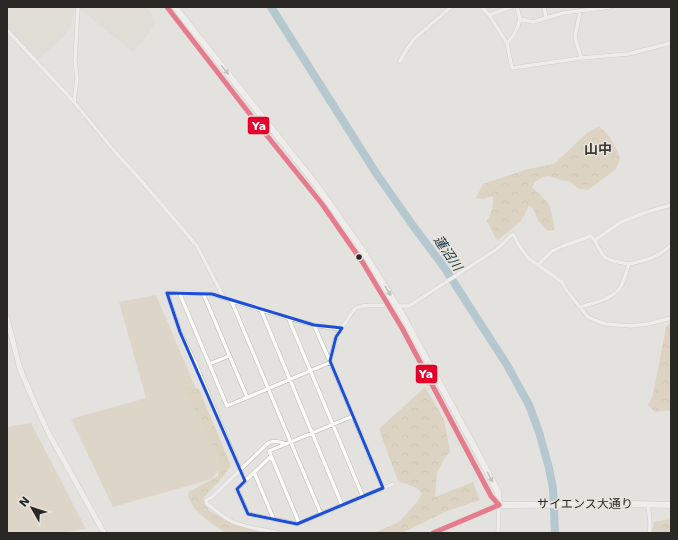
<svg xmlns="http://www.w3.org/2000/svg" width="678" height="540" viewBox="0 0 678 540" font-family="'DejaVu Sans','Noto Sans JP',sans-serif">
	<style>
		.built { fill: #dcd7ce }
		.grass { fill: #d6c6ac }
		.forest { fill: url(#forest-crowns) }
		.lines { fill: none; stroke-linecap: round; stroke-linejoin: round }
		.river { stroke: #7ca8bc; stroke-width: 8 }
		.street-casing { stroke: #b7b5b2; stroke-width: 4.5 }
		.secondary-casing { stroke: #b7b5b2; stroke-width: 6 }
		.primary-casing { stroke: #b7b5b2; stroke-width: 7 }
		.street { stroke: #fbfbfa; stroke-width: 3.5 }
		.secondary { stroke: #fbfbfa; stroke-width: 5 }
		.primary { stroke: #fbfbfa; stroke-width: 6 }
		.bus-1-casing { stroke: #e7e3dc; stroke-width: 8 }
		.bus-1 { stroke: #e4002b; stroke-width: 5 }
		.oneway { fill: #9c9c9a }
		.marked { fill: none; stroke: #1d4ed8; stroke-width: 3; stroke-linejoin: round }
		.bus-dot { fill: #292825; stroke: #e7e3dc; stroke-width: 1.5 }
		.labels { text-anchor: middle; dominant-baseline: central; stroke-width: 3; stroke-linejoin: round; paint-order: stroke }
		.street-label { font-size: 12px; fill: #292825; stroke: #e7e3dc }
		.water-label { font-size: 13px; font-style: italic; fill: #13323f; stroke: #e7e3dc }
		.quarter-label { font-size: 14px; font-weight: bold; fill: #3d3a35; stroke: #e7e3dc }
		.line-badge { stroke: #e7e3dc; stroke-width: 1.5 }
		.badge-label { font-size: 11px; text-anchor: middle; font-weight: bold; fill: #fff }
	</style>
	<defs>
		<pattern id="forest-crowns" width="20" height="18" patternUnits="userSpaceOnUse"><rect width="20" height="18" fill="#d3c1a2"/><path d="M2 6a3 3 0 1 1 6 0M12 15a3 3 0 1 1 6 0" fill="none" stroke="#b5a68b"/></pattern>
	</defs>
	<rect width="100%" height="100%" fill="#e4e2df"/>
	<path class="built" d="M 7,7 L 75,7 L 70,28 L 65,35 L 38,60 L 7,28 Z
		M 80,7 L 146,7 L 156,22 L 146,37 L 133,52 L 80,9 Z"/>
	<path class="grass" d="M 156,295 L 226,459 L 212,479 L 113,507 L 71,419 L 146,398 L 119,302 Z
		M 31,423 L 86,529 L 59,533 L 7,533 L 7,427 Z"/>
	<path class="forest" d="M 599,126 L 610,137 L 620,157 L 619,162 L 616,169 L 588,190 L 579,189 L 569,181 L 560,180 L 550,176 L 543,177 L 535,182 L 532,188 L 540,194 L 550,206 L 555,230 L 548,231 C 545,228 540,224 538,220 C 535,214 535,209 529,206 L 521,221 L 498,240 L 496,239 L 487,221 C 491,213 494,206 493,196 L 483,199 L 476,198 L 483,184 L 528,169 L 554,164 L 587,133 Z
		M 671,322 L 671,410 L 655,412 L 648,405 L 653,395 L 666,327 Z
		M 182,385 L 199,389 L 231,466 L 222,478 L 203,498 L 209,511 L 262,533 L 226,533 L 208,521 L 195,509 L 188,497 L 189,492 L 218,476 L 219,458 Z
		M 425,387 L 444,420 L 450,451 L 443,461 L 437,473 L 435,497 L 473,482 L 480,500 L 447,511 L 402,533 L 374,533 L 399,522 L 417,502 L 422,494 L 417,488 L 398,481 L 379,429 Z
		M 671,519 L 671,533 L 652,533 L 654,522 Z"/>
	<g class="lines">
		<path class="river" d="M 271,7 L 376,173 L 414,227 L 444,267 L 507,365 L 529,405 L 539,432 L 549,468 L 553,488 L 555,533"/>
		<g class="street-casing">
			<path id="street" d="M 482,7 L 489,15 L 507,43 L 512,68 L 581,58 L 628,54 L 671,43
				M 517,7 L 520,19 L 533,22 L 563,13 L 610,7
				M 544,7 L 546,18
				M 580,11 L 575,37 L 581,58
				M 489,15 L 511,7
				M 7,30 L 74,102 L 116,153 L 140,179 L 197,246 L 224,298
				M 507,43 C 514,36 518,29 520,19
				M 400,61 L 407,49 L 414,39 L 451,7
				M 74,102 L 77,78 L 75,61 L 78,7
				M 595,240 L 621,222 L 647,212 L 671,205
				M 539,264 L 552,251 L 563,246 L 591,236 C 597,242 600,254 606,258 C 611,261 623,263 629,264
				M 179,292 L 227,406 L 331,362
				M 203,293 L 247,397
				M 231,300 L 321,514
				M 580,307 C 593,303 611,300 620,288 C 624,282 626,272 629,264 C 647,260 657,258 671,245
				M 261,310 L 342,505
				M 288,317 L 363,497
				M 314,325 L 327,355 L 330,361
				M 341,328 L 336,337 L 330,361 L 383,488
				M 209,364 L 229,356
				M 271,456 L 237,489 L 248,514 L 297,524 L 393,484
				M 240,470 L 194,360 L 180,332 L 167,293 L 172,292 L 212,294 L 261,310 L 314,325 L 339,329 C 347,325 348,315 355,309 C 363,302 397,307 409,306 L 497,249 L 513,234 L 518,244 L 528,258 L 562,282 L 567,291 L 588,317 L 594,320 L 606,324 L 631,326 L 648,324 L 671,318
				M 254,472 L 274,520
				M 647,504 C 650,514 651,523 649,533
				M 299,523 L 269,451 L 353,416
				M 280,533 C 265,530 248,528 233,522 C 224,518 215,510 207,504 L 206,500 L 211,498 L 268,443 C 274,440 279,441 286,444
				M 498,533 L 499,505"/>
		</g>
		<g class="secondary-casing">
			<path id="secondary" d="M 7,318 L 20,369 L 35,404 L 49,434 L 104,533
				M 433,533 L 499,505"/>
		</g>
		<g class="primary-casing">
			<path id="primary" d="M 167,7 C 197,45 227,84 256,122 C 285,159 316,193 342,232 C 400,314 443,407 491,496 L 499,505 L 635,504 L 671,505
				M 175,7 L 315,183 L 363,251 L 403,316 L 476,450 L 498,492 L 499,505"/>
		</g>
		<use href="#street" class="street"/>
		<use href="#secondary" class="secondary"/>
		<use href="#primary" class="primary"/>
		<g class="bus-1-casing">
			<path id="bus-1" d="M 167,7 L 256,122 L 322,204 L 363,263 L 402,328 L 491,496 L 499,505
				M 433,533 L 499,505"/>
		</g>
		<use href="#bus-1" class="bus-1"/>
	</g>
	<defs><path id="oneway-solid" d="M-6-.8H1V-3.2L6.5 0L1 3.2V.8H-6Z"/></defs>
	<g class="oneway">
		<use href="#oneway-solid" transform="translate(225 70) rotate(51)"/>
		<use href="#oneway-solid" transform="translate(388 291) rotate(59)"/>
		<use href="#oneway-solid" transform="translate(490 477) rotate(62)"/>
	</g>
	<path d="M0 0H678V540H0ZM 167,293 L 212,294 L 314,325 L 342,328 L 336,337 L 330,361 L 383,488 L 297,524 L 248,514 L 237,489 L 245,481 L 180,332 Z" fill="#e4e2df" fill-opacity=".55" fill-rule="evenodd"/>
	<path class="marked" d="M 167,293 L 212,294 L 314,325 L 342,328 L 336,337 L 330,361 L 383,488 L 297,524 L 248,514 L 237,489 L 245,481 L 180,332 Z"/>
	<circle class="bus-dot" cx="359" cy="257" r="3.5"/>
	<g class="labels">
		<g class="street-label">
			<text x="585" y="504">サイエンス大通り</text>
		</g>
		<g class="water-label">
			<text transform="translate(448 253) rotate(56)">蓮沼川</text>
		</g>
		<g class="quarter-label">
			<text x="598" y="149">山中</text>
		</g>
	</g>
	<g class="line-badge">
		<rect x="247" y="116" width="23" height="19" rx="4" fill="#e4002b"/>
		<rect x="415" y="364" width="23" height="20" rx="4" fill="#e4002b"/>
	</g>
	<g class="badge-label">
		<text x="259" y="130">Ya</text>
		<text x="426" y="378">Ya</text>
	</g>
	<rect width="678" height="540" fill="none" stroke="#292825" stroke-width="16"/>
	<g transform="translate(32 508) rotate(309)" stroke="#e7e3dc" stroke-width="3" paint-order="stroke">
	<path d="M0-3L7 15L0 10L-7 15Z" fill="#292825"/>
	<text y="-6" font-size="11" font-weight="bold" text-anchor="middle" fill="#292825">N</text>
	</g>
</svg>
